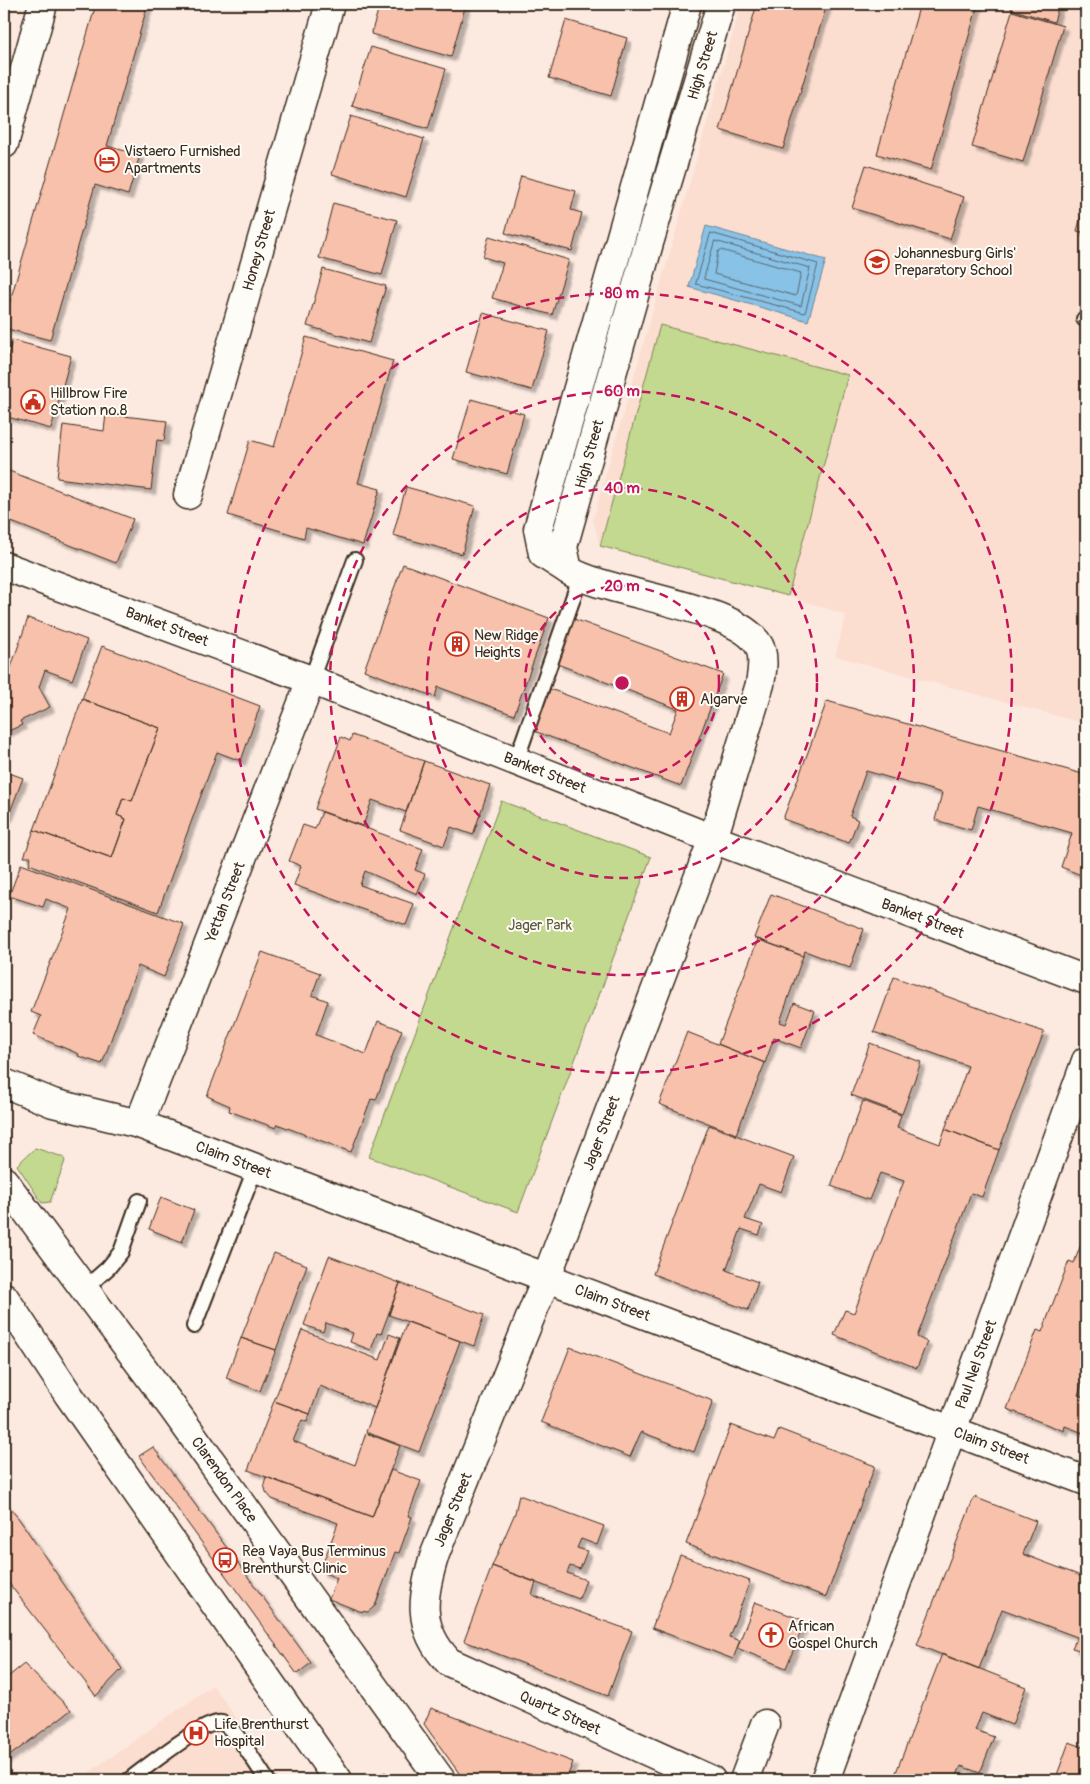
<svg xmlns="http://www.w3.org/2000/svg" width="1090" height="1784" viewBox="0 0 1090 1784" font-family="Pangolin,sans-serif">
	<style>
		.built { fill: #fbded0 }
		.green { fill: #c2d98f; stroke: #7e8256 }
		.water { fill: #88c2e7; stroke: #698597 }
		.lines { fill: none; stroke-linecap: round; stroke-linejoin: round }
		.shore { stroke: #5a676e; stroke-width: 1 }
		.building { fill: #f8c1ab; stroke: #3b2a1e; filter: url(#shadow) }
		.service-casing { stroke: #3b2a1e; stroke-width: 18 }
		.minor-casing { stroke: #3b2a1e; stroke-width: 31 }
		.tertiary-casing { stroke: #3b2a1e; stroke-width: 31 }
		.primary-casing { stroke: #3b2a1e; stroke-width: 31 }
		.service { stroke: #fdfcf7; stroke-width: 14 }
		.minor { stroke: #fdfcf7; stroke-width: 28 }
		.tertiary { stroke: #fdfcf7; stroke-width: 28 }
		.primary { stroke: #fdfcf7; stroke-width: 28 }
		.ring { fill: none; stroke: #c2185b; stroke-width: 2.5; stroke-dasharray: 9 6 }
		.labels { text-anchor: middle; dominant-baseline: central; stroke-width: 4; stroke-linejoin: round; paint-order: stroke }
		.street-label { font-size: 15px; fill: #3b2a1e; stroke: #fdfcf7 }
		.poi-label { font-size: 15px; fill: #3b2a1e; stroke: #fdfcf7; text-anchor: start }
		.park-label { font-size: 15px; fill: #5d563a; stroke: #fdfcf7 }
		.centre { fill: #c2185b; stroke: #fdfcf7; stroke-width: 2.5 }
		.ring-label { font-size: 15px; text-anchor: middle; font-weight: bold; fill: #c2185b; stroke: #fdfcf7; stroke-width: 4; stroke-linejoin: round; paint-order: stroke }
	</style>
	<defs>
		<filter id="shadow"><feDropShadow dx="4.5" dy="4.5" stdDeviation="1" flood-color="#0004"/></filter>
	</defs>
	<rect width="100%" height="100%" fill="#fceae0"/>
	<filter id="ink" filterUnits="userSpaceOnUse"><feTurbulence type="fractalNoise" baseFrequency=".02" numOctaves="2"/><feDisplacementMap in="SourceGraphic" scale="10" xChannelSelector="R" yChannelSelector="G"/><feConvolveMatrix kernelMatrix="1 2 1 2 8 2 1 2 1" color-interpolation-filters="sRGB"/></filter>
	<g filter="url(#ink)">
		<path class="built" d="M 741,4 L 1086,4 L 1086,724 L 835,656 L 846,615 L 788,596 L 600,546 L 593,519 Z
			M 213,1685 L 280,1780 L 78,1780 Z"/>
		<path class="green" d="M 660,325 L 848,375 L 788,596 L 600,546 Z
			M 501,801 L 651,857 L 518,1212 L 369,1157 Z
			M 35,1148 L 63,1157 L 65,1161 L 50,1202 L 42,1203 L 17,1165 Z"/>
		<path class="water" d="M 706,226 L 826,260 L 808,321 L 689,287 Z"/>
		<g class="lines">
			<path class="shore" d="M 711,233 L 818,264 L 805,313 L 696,284 Z
				M 715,241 L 810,268 L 801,306 L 704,279 Z
				M 721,250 L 801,273 L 796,296 L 714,274 L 718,252 Z"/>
		</g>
		<path class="building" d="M 96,4 L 148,4 L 107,146 L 140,155 L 128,195 L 95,185 L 50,340 L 4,328 L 4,322 Z
			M 380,4 L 466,4 L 451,57 L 371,34 Z
			M 757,4 L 827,4 L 783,149 L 720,130 Z
			M 920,4 L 978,4 L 931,170 L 877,154 Z
			M 1013,4 L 1059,4 L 1054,22 L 1011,9 Z
			M 1012,11 L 1063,26 L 1023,162 L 972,147 Z
			M 566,20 L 627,38 L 611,96 L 549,78 Z
			M 371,47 L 446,69 L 428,129 L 352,106 Z
			M 351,116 L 424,139 L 406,197 L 332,174 Z
			M 866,165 L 964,197 L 950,239 L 852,208 Z
			M 521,176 L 576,191 L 571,210 L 582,213 L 572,251 L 505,233 Z
			M 1086,199 L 1086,233 L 1077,231 Z
			M 333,203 L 397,220 L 382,275 L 319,258 Z
			M 489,236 L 569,260 L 552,315 L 492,298 L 503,263 L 483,257 Z
			M 323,269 L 386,286 L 369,343 L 307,326 Z
			M 483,313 L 549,331 L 532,390 L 466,372 Z
			M 306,337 L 393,361 L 358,483 L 380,489 L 363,545 L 306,528 L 304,538 L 228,515 L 250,440 L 274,447 Z
			M 12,340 L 71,356 L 51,429 L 4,416 L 4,371 Z
			M 471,399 L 524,414 L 507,474 L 453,459 Z
			M 106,414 L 167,421 L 164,441 L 157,440 L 151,490 L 57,478 L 63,425 L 104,431 Z
			M 4,469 L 133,519 L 116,563 L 4,519 Z
			M 406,487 L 475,506 L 462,554 L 393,535 Z
			M 403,564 L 549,618 L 514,715 L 438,687 L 435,697 L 364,670 Z
			M 28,618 L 87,640 L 72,680 L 45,670 L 39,687 L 50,707 L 20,721 L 22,725 L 4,733 L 4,673 L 10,670 Z
			M 574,619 L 723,674 L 681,786 L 534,731 L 550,689 L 669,733 L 678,709 L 557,664 Z
			M 102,646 L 260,706 L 241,761 L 217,752 L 158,912 L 29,864 L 31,857 L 24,857 L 34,830 L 112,858 L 126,819 L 117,815 L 123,798 L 132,801 L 160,728 L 82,699 Z
			M 82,699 L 160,728 L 132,801 L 123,798 L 117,815 L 126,819 L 112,858 L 34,830 Z
			M 827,701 L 1086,775 L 1086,877 L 1061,867 L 1072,833 L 978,806 L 971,830 L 935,820 L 942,793 L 866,771 L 850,816 L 858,820 L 849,843 L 783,819 Z
			M 352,735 L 424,761 L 406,812 L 372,800 L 363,826 L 315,809 L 341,737 L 350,741 Z
			M 424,761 L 490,785 L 473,835 L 451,827 L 444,846 L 400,830 Z
			M 4,771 L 23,778 L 8,817 L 4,815 Z
			M 322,812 L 423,849 L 415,870 L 425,874 L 417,894 L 365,871 L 360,885 L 414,904 L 406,925 L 294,885 L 301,866 L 289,861 L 303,825 L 315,829 Z
			M 21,864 L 184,924 L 164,977 L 138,966 L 102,1064 L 78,1056 L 79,1054 L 33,1035 L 41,1016 L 31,1012 L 71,909 L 46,899 L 43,907 L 9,896 Z
			M 771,894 L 864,929 L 850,968 L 805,951 L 803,956 L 754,938 Z
			M 758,939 L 803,956 L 780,1022 L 786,1024 L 794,1003 L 815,1011 L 801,1048 L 774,1038 L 765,1063 L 718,1044 Z
			M 262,952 L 320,973 L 312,995 L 328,1001 L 316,1035 L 366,1054 L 378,1021 L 402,1030 L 376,1100 L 371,1099 L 351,1152 L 277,1124 L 276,1128 L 229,1111 L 230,1106 L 207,1096 Z
			M 894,977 L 1044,1032 L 999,1150 L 945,1129 L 968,1066 L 874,1032 Z
			M 687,1032 L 765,1063 L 736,1134 L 659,1104 Z
			M 870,1043 L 921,1062 L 902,1114 L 851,1095 Z
			M 863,1101 L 901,1115 L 897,1128 L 940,1144 L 945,1129 L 999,1150 L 982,1197 L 971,1193 L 917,1337 L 927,1342 L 917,1368 L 834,1335 L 845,1310 L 854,1313 L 904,1181 L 880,1173 L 869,1200 L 831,1186 Z
			M 709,1125 L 794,1157 L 781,1192 L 759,1184 L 745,1219 L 763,1225 L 759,1235 L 741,1229 L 726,1270 L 758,1282 L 748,1310 L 653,1274 Z
			M 161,1197 L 194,1210 L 182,1242 L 149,1229 Z
			M 1086,1231 L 1086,1372 L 1078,1395 L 1086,1398 L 1086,1434 L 1065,1426 L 1064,1431 L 1007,1409 L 1037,1330 L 1042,1332 L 1069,1261 L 1074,1263 Z
			M 274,1253 L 307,1265 L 276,1350 L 241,1338 Z
			M 329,1256 L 400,1283 L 381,1334 L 377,1333 L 371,1350 L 350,1342 L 353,1333 L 326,1323 L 323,1332 L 304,1325 Z
			M 400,1283 L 484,1315 L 474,1346 L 389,1315 Z
			M 407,1322 L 460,1341 L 419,1452 L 366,1432 Z
			M 302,1330 L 380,1360 L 389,1334 L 400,1338 L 375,1408 L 320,1386 L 310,1414 L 274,1401 Z
			M 241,1338 L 276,1350 L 260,1391 L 226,1378 Z
			M 570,1347 L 713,1401 L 694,1452 L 641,1432 L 630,1457 L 541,1422 Z
			M 274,1401 L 310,1414 L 307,1422 L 302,1420 L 293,1441 L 355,1465 L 366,1433 L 400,1446 L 372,1517 L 248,1470 Z
			M 731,1425 L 774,1441 L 779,1429 L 875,1466 L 826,1597 L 686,1544 Z
			M 153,1447 L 311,1663 L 297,1674 L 139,1456 Z
			M 391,1470 L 421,1481 L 408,1516 L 412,1517 L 399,1553 L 395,1552 L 375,1606 L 368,1612 L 359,1611 L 329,1599 L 337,1578 L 320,1571 L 338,1523 L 272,1499 L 266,1492 L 264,1484 L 266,1477 L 372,1517 Z
			M 519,1495 L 604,1526 L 597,1545 L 581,1539 L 577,1548 L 587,1551 L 580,1569 L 570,1566 L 567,1573 L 586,1580 L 579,1599 L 492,1566 L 515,1513 Z
			M 974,1497 L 1036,1521 L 1023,1554 L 1086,1578 L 1086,1652 L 1072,1648 L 1077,1637 L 1002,1609 L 979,1669 L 917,1645 Z
			M 4,1501 L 19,1519 L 122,1669 L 96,1696 L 4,1577 Z
			M 680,1555 L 750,1581 L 729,1637 L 740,1641 L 733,1659 L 652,1628 Z
			M 492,1566 L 536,1582 L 532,1595 L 632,1631 L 608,1696 L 464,1641 Z
			M 755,1602 L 805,1621 L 786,1668 L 737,1648 Z
			M 942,1654 L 1026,1687 L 1012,1725 L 982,1713 L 975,1730 L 994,1737 L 980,1773 L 961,1766 L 955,1780 L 893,1780 Z
			M 24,1664 L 71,1710 L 4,1760 L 4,1680 Z
			M 431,1708 L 573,1762 L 566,1780 L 464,1780 L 424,1724 Z
			M 1069,1742 L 1086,1748 L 1086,1780 L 1072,1780 L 1057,1775 Z
			M 385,1772 L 391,1780 L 373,1780 Z"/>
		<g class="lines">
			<g class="service-casing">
				<path id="service" d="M 1084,319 L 1086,319
					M 311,680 L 355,560
					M 516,761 L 580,578
					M 83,1290 L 108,1268 L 121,1252 L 139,1201
					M 194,1326 L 255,1169
					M 129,1780 C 144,1769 207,1718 222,1723 C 236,1728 258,1768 267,1780"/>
			</g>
			<g class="minor-casing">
				<g id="minor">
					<path d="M 4,144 L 43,4"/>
					<path id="s1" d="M 188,495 L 330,4"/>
					<path id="s2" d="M 4,566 L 311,680 L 713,839 L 1086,980"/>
					<path d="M 568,570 L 543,554 L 538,529 L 687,4"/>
					<path id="s3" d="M 139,1124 L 311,680"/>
					<path id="s4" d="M 711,1780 L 449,1662 C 416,1628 422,1595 435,1554 L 547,1276 L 713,839 L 760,684 C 762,672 764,661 761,650 C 747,606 606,595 568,570 L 563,547 L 649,243 L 721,4"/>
					<path d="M 744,1780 L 765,1724"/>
					<path id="s5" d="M 825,1780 L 1086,1061"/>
				</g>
			</g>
			<g class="tertiary-casing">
				<g id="tertiary">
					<path id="s6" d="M 139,1124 L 1086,1481"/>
				</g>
			</g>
			<g class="primary-casing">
				<g id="primary">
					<path d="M 4,1083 L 53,1103 L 139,1124"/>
					<path id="s7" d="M 4,1181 L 172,1407 L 441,1780"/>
					<path d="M 4,1297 L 68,1394 L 338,1780"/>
				</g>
			</g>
			<use href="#service" class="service"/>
			<use href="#minor" class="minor"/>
			<use href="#tertiary" class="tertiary"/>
			<use href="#primary" class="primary"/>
		</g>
	</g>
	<g class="ring">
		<circle cx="622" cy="683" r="97"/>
		<circle cx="622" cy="683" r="195"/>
		<circle cx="622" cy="683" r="292"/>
		<circle cx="622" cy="683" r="390"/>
	</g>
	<defs>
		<g id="hotel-ring" transform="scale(1.25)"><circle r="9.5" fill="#fdfcf7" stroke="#c8321e" stroke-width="1.5"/><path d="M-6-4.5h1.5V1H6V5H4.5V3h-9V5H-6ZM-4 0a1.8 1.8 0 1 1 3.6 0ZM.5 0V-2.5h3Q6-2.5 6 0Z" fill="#c8321e"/></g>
		<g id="school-ring" transform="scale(1.25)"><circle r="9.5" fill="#fdfcf7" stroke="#c8321e" stroke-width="1.5"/><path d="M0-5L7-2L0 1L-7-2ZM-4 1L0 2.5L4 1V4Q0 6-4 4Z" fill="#c8321e"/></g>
		<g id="civic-ring" transform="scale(1.25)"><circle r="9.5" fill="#fdfcf7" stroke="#c8321e" stroke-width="1.5"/><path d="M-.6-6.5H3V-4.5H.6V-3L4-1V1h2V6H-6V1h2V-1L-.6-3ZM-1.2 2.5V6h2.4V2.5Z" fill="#c8321e"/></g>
		<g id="building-ring" transform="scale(1.25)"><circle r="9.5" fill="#fdfcf7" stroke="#c8321e" stroke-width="1.5"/><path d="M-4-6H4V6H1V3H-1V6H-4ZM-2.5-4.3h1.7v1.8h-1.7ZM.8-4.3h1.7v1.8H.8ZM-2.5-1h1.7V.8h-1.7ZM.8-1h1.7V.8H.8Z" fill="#c8321e"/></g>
		<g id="bus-ring" transform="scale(1.25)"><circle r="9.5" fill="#fdfcf7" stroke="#c8321e" stroke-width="1.5"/><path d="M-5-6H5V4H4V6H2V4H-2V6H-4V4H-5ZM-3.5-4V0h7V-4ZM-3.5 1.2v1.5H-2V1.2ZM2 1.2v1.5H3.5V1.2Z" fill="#c8321e"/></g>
		<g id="church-ring" transform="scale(1.25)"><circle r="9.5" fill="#fdfcf7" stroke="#c8321e" stroke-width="1.5"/><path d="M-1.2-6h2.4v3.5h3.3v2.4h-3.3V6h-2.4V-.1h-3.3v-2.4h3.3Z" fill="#c8321e"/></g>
		<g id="hospital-ring" transform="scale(1.25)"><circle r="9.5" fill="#fdfcf7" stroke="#c8321e" stroke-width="1.5"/><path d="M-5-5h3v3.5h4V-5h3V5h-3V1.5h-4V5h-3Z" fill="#c8321e"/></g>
	</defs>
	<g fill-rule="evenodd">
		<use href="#hotel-ring" x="107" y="160"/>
		<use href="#school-ring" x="877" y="262"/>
		<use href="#civic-ring" x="33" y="402"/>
		<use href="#building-ring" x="457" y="644"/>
		<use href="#building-ring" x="682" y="699"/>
		<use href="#bus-ring" x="225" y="1560"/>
		<use href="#church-ring" x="771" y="1635"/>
		<use href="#hospital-ring" x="196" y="1733"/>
	</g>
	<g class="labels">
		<g class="street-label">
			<text stroke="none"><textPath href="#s4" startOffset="2105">High Street</textPath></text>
			<text stroke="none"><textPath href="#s1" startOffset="255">Honey Street</textPath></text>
			<text stroke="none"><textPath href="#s4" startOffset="1700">High Street</textPath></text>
			<text stroke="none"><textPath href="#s2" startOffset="174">Banket Street</textPath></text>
			<text stroke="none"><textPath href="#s2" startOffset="579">Banket Street</textPath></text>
			<text stroke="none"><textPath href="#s3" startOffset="238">Yettah Street</textPath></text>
			<text stroke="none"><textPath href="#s2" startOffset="984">Banket Street</textPath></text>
			<text stroke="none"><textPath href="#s4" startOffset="856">Jager Street</textPath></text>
			<text stroke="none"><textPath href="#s6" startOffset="101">Claim Street</textPath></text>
			<text stroke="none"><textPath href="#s6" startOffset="506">Claim Street</textPath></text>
			<text stroke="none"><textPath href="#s5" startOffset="442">Paul Nel Street</textPath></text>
			<text stroke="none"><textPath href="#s6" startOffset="911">Claim Street</textPath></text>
			<text stroke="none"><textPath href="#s7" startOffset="371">Clarendon Place</textPath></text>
			<text stroke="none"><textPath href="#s4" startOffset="451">Jager Street</textPath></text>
			<text transform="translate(560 1713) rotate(24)">Quartz Street</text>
		</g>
		<g class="poi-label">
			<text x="124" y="151">Vistaero Furnished<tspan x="124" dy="17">Apartments</tspan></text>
			<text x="894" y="253">Johannesburg Girls'<tspan x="894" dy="17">Preparatory School</tspan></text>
			<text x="50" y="393">Hillbrow Fire<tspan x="50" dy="17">Station no.8</tspan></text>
			<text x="474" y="635">New Ridge<tspan x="474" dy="17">Heights</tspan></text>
			<text x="700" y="699">Algarve</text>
			<text x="242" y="1551">Rea Vaya Bus Terminus<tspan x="242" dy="17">Brenthurst Clinic</tspan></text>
			<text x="788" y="1626">African<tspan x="788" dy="17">Gospel Church</tspan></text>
			<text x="214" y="1724">Life Brenthurst<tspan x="214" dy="17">Hospital</tspan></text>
		</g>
		<g class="park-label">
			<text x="540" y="925">Jager Park</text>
		</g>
	</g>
	<circle cx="622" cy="683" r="8" class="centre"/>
	<g class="ring-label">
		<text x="622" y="298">80 m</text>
		<text x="622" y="396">60 m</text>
		<text x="622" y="493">40 m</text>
		<text x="622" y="591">20 m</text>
	</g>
	<rect width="1090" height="1784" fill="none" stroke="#fdfcf7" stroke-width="20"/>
	<rect x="10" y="10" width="1070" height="1764" fill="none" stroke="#3b2a1e" stroke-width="2" filter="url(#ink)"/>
</svg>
